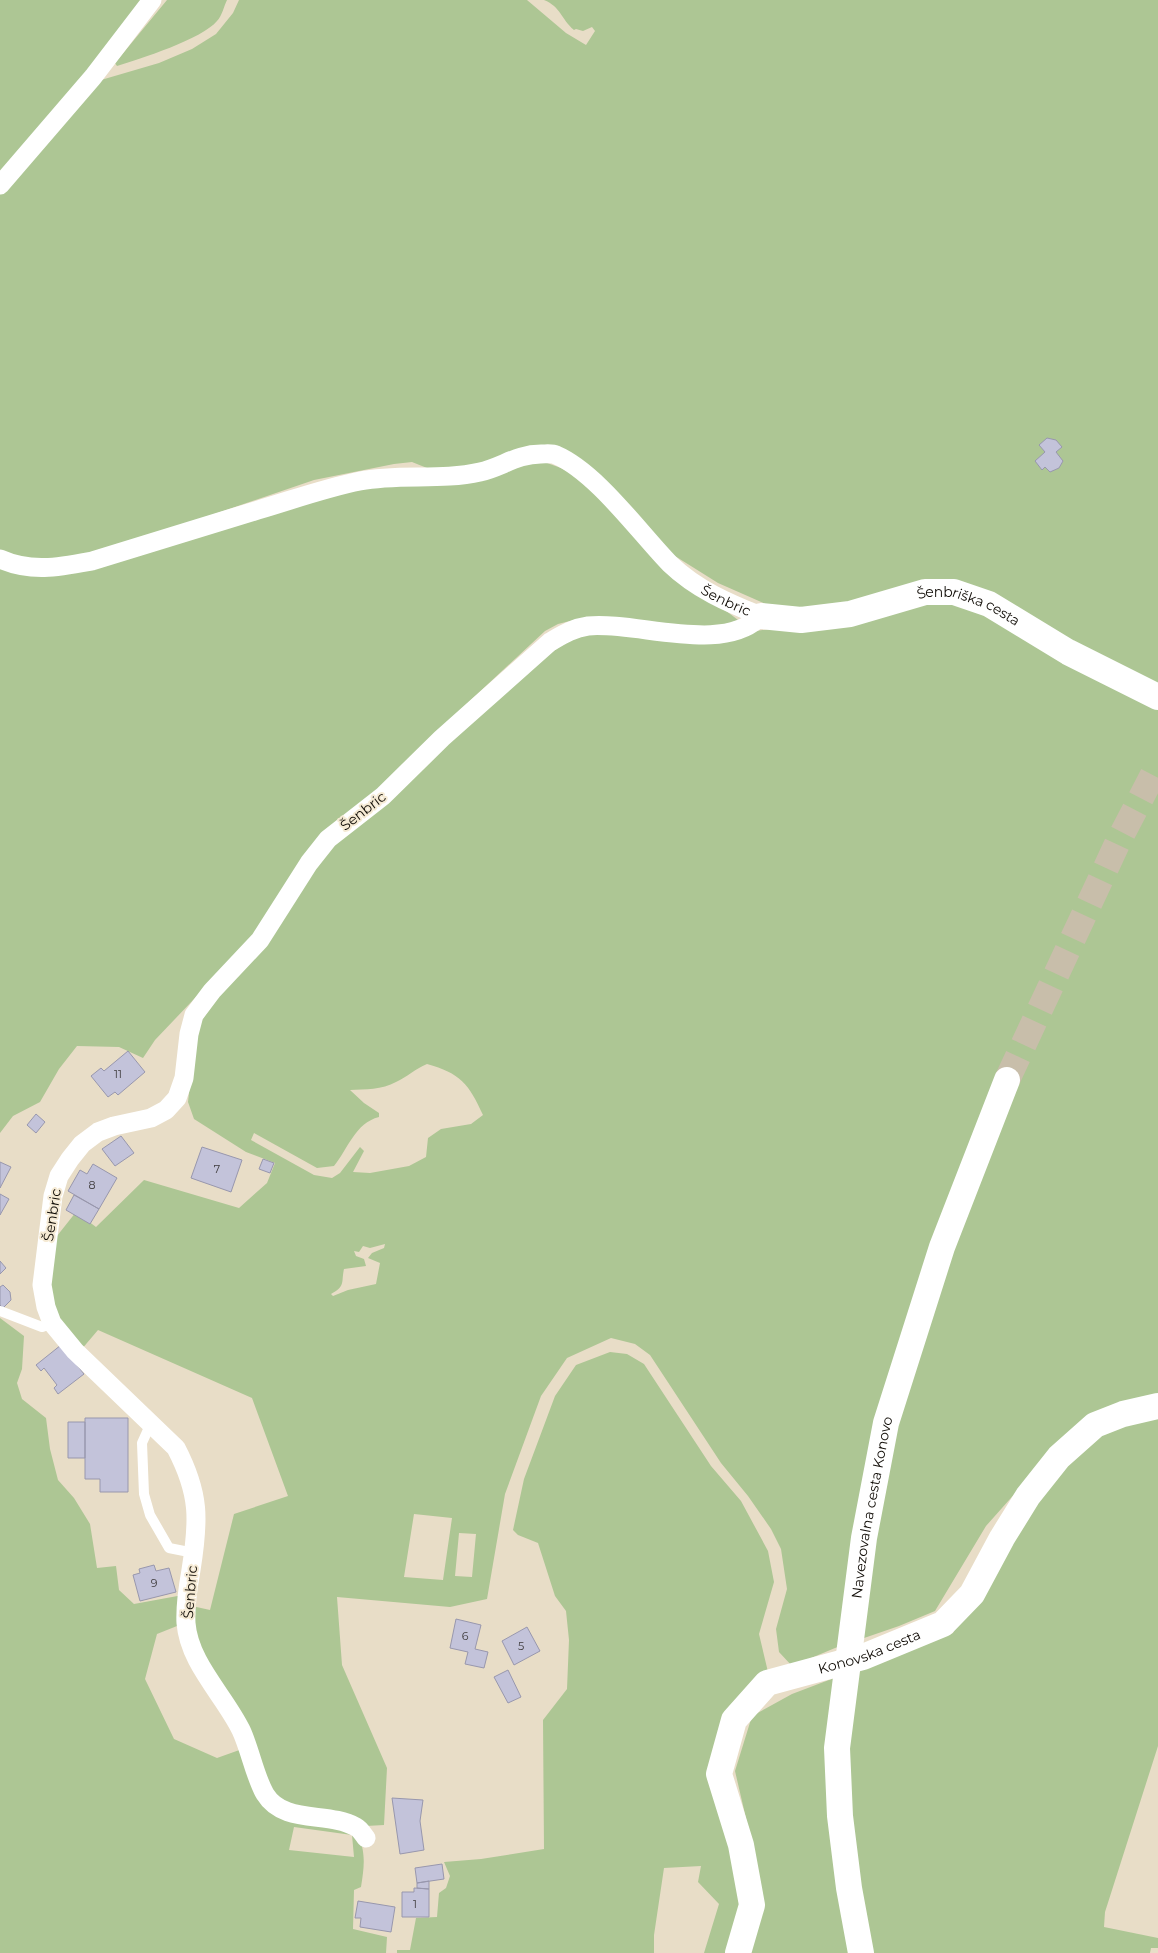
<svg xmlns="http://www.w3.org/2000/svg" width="1158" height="1953" viewBox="0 0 1158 1953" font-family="Montserrat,sans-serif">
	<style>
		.green { fill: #adc694; fill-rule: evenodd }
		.building { fill: #c3c3da; stroke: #9897ad }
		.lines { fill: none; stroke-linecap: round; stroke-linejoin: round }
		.secondary-tunnel { stroke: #c8beaa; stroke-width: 26; stroke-dasharray: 26 13; stroke-linecap: butt }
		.lane { stroke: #fff; stroke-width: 10 }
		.street { stroke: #fff; stroke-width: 19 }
		.secondary { stroke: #fff; stroke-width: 26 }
		.labels { text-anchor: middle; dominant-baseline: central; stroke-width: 4; stroke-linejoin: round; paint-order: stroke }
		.number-label { font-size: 11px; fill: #3d3a3b }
		.street-label { font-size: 14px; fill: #100c06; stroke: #f5ead4 }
	</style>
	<rect width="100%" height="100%" fill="#e8ddc7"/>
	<path class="green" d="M 0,0 L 153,0 L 0,175 Z
		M 167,0 L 227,0 C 224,6 222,16 217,21 C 202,39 140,59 117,66 L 115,63 Z
		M 239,0 L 527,0 L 566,33 L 586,45 L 595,31 L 592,27 L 583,31 L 576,29 L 574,30 C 561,19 561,7 544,0 L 1158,0 L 1158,693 L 992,596 L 889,598 L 779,610 L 718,583 L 659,546 L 579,458 L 437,472 L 412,462 L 394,464 L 314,480 L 191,522 L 64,561 L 40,562 L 0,555 L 0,193 L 101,80 L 159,63 L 192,49 L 216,34 L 233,13 Z
		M 536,459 L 561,468 L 593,486 L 648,551 L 738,620 L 722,626 L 692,627 L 574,620 L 558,624 L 545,631 L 428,740 L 254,936 L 155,1040 L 143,1058 L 119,1047 L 77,1046 L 59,1069 L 40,1102 L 13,1116 L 0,1133 L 0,1152 L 0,566 L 23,575 L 316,491 Z
		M 953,600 L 1158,704 L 1158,1397 L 1058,1445 L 986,1526 L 935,1611 L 899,1626 L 835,1648 L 792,1666 L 779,1652 L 776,1629 L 787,1589 L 781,1549 L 771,1529 L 748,1496 L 721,1463 L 650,1355 L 635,1344 L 611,1338 L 567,1358 L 541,1396 L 505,1494 L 487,1599 L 450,1607 L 337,1597 L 342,1665 L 387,1768 L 384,1825 L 366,1826 L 274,1799 L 196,1645 L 192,1606 L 210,1610 L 234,1514 L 288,1496 L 252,1398 L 98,1330 L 81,1350 L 60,1326 L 48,1282 L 53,1241 L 76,1212 L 96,1227 L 144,1180 L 239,1208 L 267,1183 L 275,1163 L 246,1152 L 194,1119 L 188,1102 L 196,1028 L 320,856 L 519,675 L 581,632 L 706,639 ZM 427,1064 C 460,1073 469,1084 483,1115 L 471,1124 L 441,1129 L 428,1138 L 426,1157 L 409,1166 L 370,1173 L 353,1172 L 364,1151 L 360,1147 L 340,1173 L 332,1178 L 314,1175 L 251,1140 L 254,1133 L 317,1168 L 334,1166 C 348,1149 355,1123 379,1117 L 379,1113 L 364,1103 L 350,1090 C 365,1089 382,1090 396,1082 C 407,1077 415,1069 427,1064 ZM 385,1244 L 384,1248 L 372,1253 L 368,1258 L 380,1263 L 376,1284 L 348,1290 L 333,1296 L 331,1294 C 346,1286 341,1282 344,1269 L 366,1266 L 364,1259 L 356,1256 L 354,1251 L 359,1252 L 363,1246 L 370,1248 ZM 414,1514 L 452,1518 L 443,1580 L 404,1577 ZM 459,1533 L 476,1534 L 472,1577 L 455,1576 Z
		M 0,1318 L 24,1336 L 22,1369 L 17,1383 L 22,1399 L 46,1418 L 50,1449 L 58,1480 L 74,1498 L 90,1524 L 97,1568 L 116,1566 L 119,1590 L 134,1604 L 183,1595 L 182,1624 L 157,1634 L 145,1679 L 174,1739 L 217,1758 L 245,1748 L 261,1797 L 359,1836 C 366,1856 364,1867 361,1887 L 354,1890 L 353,1929 L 387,1937 L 386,1953 L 0,1953 ZM 294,1827 L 352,1835 L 354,1857 L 289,1850 Z
		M 610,1352 L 627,1354 L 644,1364 L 711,1466 L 741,1501 L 768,1551 L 774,1582 L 759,1634 L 768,1672 L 725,1723 L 743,1953 L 704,1953 L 719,1904 L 698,1882 L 701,1866 L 664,1868 L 654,1935 L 654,1953 L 397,1953 L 397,1950 L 410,1950 L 416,1918 L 437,1917 L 439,1893 L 446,1888 L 450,1876 L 444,1862 L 481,1859 L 544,1849 L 543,1720 L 567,1689 L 569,1640 L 566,1611 L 555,1596 L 538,1543 L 518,1535 L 513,1530 L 524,1479 L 555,1396 L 576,1365 Z
		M 1158,1414 L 1158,1746 L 1105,1912 L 1104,1927 L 1158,1938 L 1158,1948 L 1151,1948 L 1150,1953 L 750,1953 L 758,1870 L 735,1771 L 752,1716 L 792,1694 L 953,1633 L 976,1570 L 1093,1432 Z"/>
	<path class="building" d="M 1047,438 L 1056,440 L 1062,447 L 1056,452 L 1063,461 L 1059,468 L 1050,472 L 1045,467 L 1042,470 L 1035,461 L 1045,452 L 1039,445 Z
		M 128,1051 L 145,1072 L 118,1095 L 115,1092 L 108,1097 L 91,1076 L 101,1068 L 104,1071 Z
		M 36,1114 L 45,1122 L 36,1133 L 27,1125 Z
		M 121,1136 L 134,1153 L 115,1166 L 102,1149 Z
		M 202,1147 L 242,1160 L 231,1192 L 191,1178 Z
		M 263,1159 L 274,1163 L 270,1173 L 259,1169 Z
		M 0,1162 L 11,1167 L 0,1188 Z
		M 93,1164 L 117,1178 L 99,1209 L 68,1191 L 80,1170 L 87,1174 Z
		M 0,1194 L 9,1199 L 0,1215 Z
		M 74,1195 L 99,1209 L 90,1224 L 66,1210 Z
		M 0,1261 L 6,1268 L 0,1274 Z
		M 3,1285 L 10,1292 L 11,1300 L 3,1308 L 0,1305 L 0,1287 Z
		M 61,1345 L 84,1374 L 58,1394 L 54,1388 L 57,1385 L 44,1368 L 41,1371 L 36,1365 Z
		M 85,1418 L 128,1418 L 128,1492 L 100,1492 L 100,1479 L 85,1479 Z
		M 68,1422 L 85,1422 L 85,1458 L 68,1458 Z
		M 154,1565 L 156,1571 L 169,1568 L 176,1592 L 140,1601 L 133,1575 L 140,1573 L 139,1569 Z
		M 456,1619 L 481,1625 L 475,1649 L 488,1652 L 484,1668 L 465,1664 L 468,1652 L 450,1648 Z
		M 527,1627 L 540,1651 L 514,1665 L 502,1641 Z
		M 508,1670 L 521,1697 L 508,1703 L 494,1677 Z
		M 392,1798 L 423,1800 L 420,1821 L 424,1850 L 400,1854 Z
		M 442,1864 L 444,1879 L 417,1883 L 415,1868 Z
		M 429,1881 L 429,1889 L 417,1888 L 417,1883 Z
		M 414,1888 L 429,1889 L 429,1917 L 402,1917 L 402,1892 L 414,1892 Z
		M 358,1901 L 395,1907 L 391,1932 L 360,1927 L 361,1918 L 355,1918 Z"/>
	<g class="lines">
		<path class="secondary-tunnel" d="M 1007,1080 L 1117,844 L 1158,765"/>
		<path class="lane" d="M 0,1311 L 42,1327 L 52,1323
			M 151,1423 L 142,1443 L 144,1494 L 150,1515 L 169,1548 L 194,1553"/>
		<g class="street">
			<path d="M 0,185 L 93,77 L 152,0"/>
			<path id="s1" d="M 0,559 C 31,573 60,567 92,561 C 148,544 203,527 258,510 C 292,500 325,488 360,481 C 399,473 441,481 480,472 C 502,467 517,454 541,454 C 546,454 552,453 556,455 C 596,472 639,532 670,564 C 696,589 728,603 761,616 C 723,655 637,621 588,626 C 573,628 562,635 550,642 L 442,738 L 383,796 L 328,839 L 309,863 L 260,940 L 212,991 L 194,1015 L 189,1034 L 184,1078 L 177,1098 L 166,1110 L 151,1118 L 114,1126 L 98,1132 L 82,1144 L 70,1159 L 59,1176 L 53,1196 L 42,1285 L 46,1307 L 52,1323 L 75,1351 L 176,1448 C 200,1494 199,1520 191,1570 C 188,1587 185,1605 186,1623 C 189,1663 224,1695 241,1730 C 250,1749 255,1777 265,1794 C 284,1825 328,1811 356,1827 C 360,1829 363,1834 366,1838"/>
		</g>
		<g class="secondary">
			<path id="s2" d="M 761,616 L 801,620 L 850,614 L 925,592 L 954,592 L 989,604 L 1068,652 L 1158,697"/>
			<path id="s3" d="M 738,1953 L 752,1905 L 741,1845 L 719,1774 L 734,1720 L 767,1683 L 863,1657 L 943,1624 L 972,1594 L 1002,1538 L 1028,1496 L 1059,1457 L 1095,1425 L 1123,1414 L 1158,1406"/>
			<path id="s4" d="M 861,1953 L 849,1888 L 840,1816 L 837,1748 L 864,1538 L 886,1423 L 942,1247 L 1007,1080"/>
		</g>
	</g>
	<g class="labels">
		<g class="number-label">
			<text x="118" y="1074">11</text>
			<text x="217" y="1169">7</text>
			<text x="92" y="1185">8</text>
			<text x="154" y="1583">9</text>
			<text x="465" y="1636">6</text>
			<text x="521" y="1646">5</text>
			<text x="415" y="1904">1</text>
		</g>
		<g class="street-label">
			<text stroke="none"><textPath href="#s1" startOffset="799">Šenbric</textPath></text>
			<text stroke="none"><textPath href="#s2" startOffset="214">Šenbriška cesta</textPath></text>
			<text transform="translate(363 811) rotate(-38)">Šenbric</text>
			<text transform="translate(52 1215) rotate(-81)">Šenbric</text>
			<text stroke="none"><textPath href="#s4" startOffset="450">Navezovalna cesta Konovo</textPath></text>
			<text transform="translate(190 1592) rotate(-85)">Šenbric</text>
			<text stroke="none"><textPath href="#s3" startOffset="398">Konovska cesta</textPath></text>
		</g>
	</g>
</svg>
